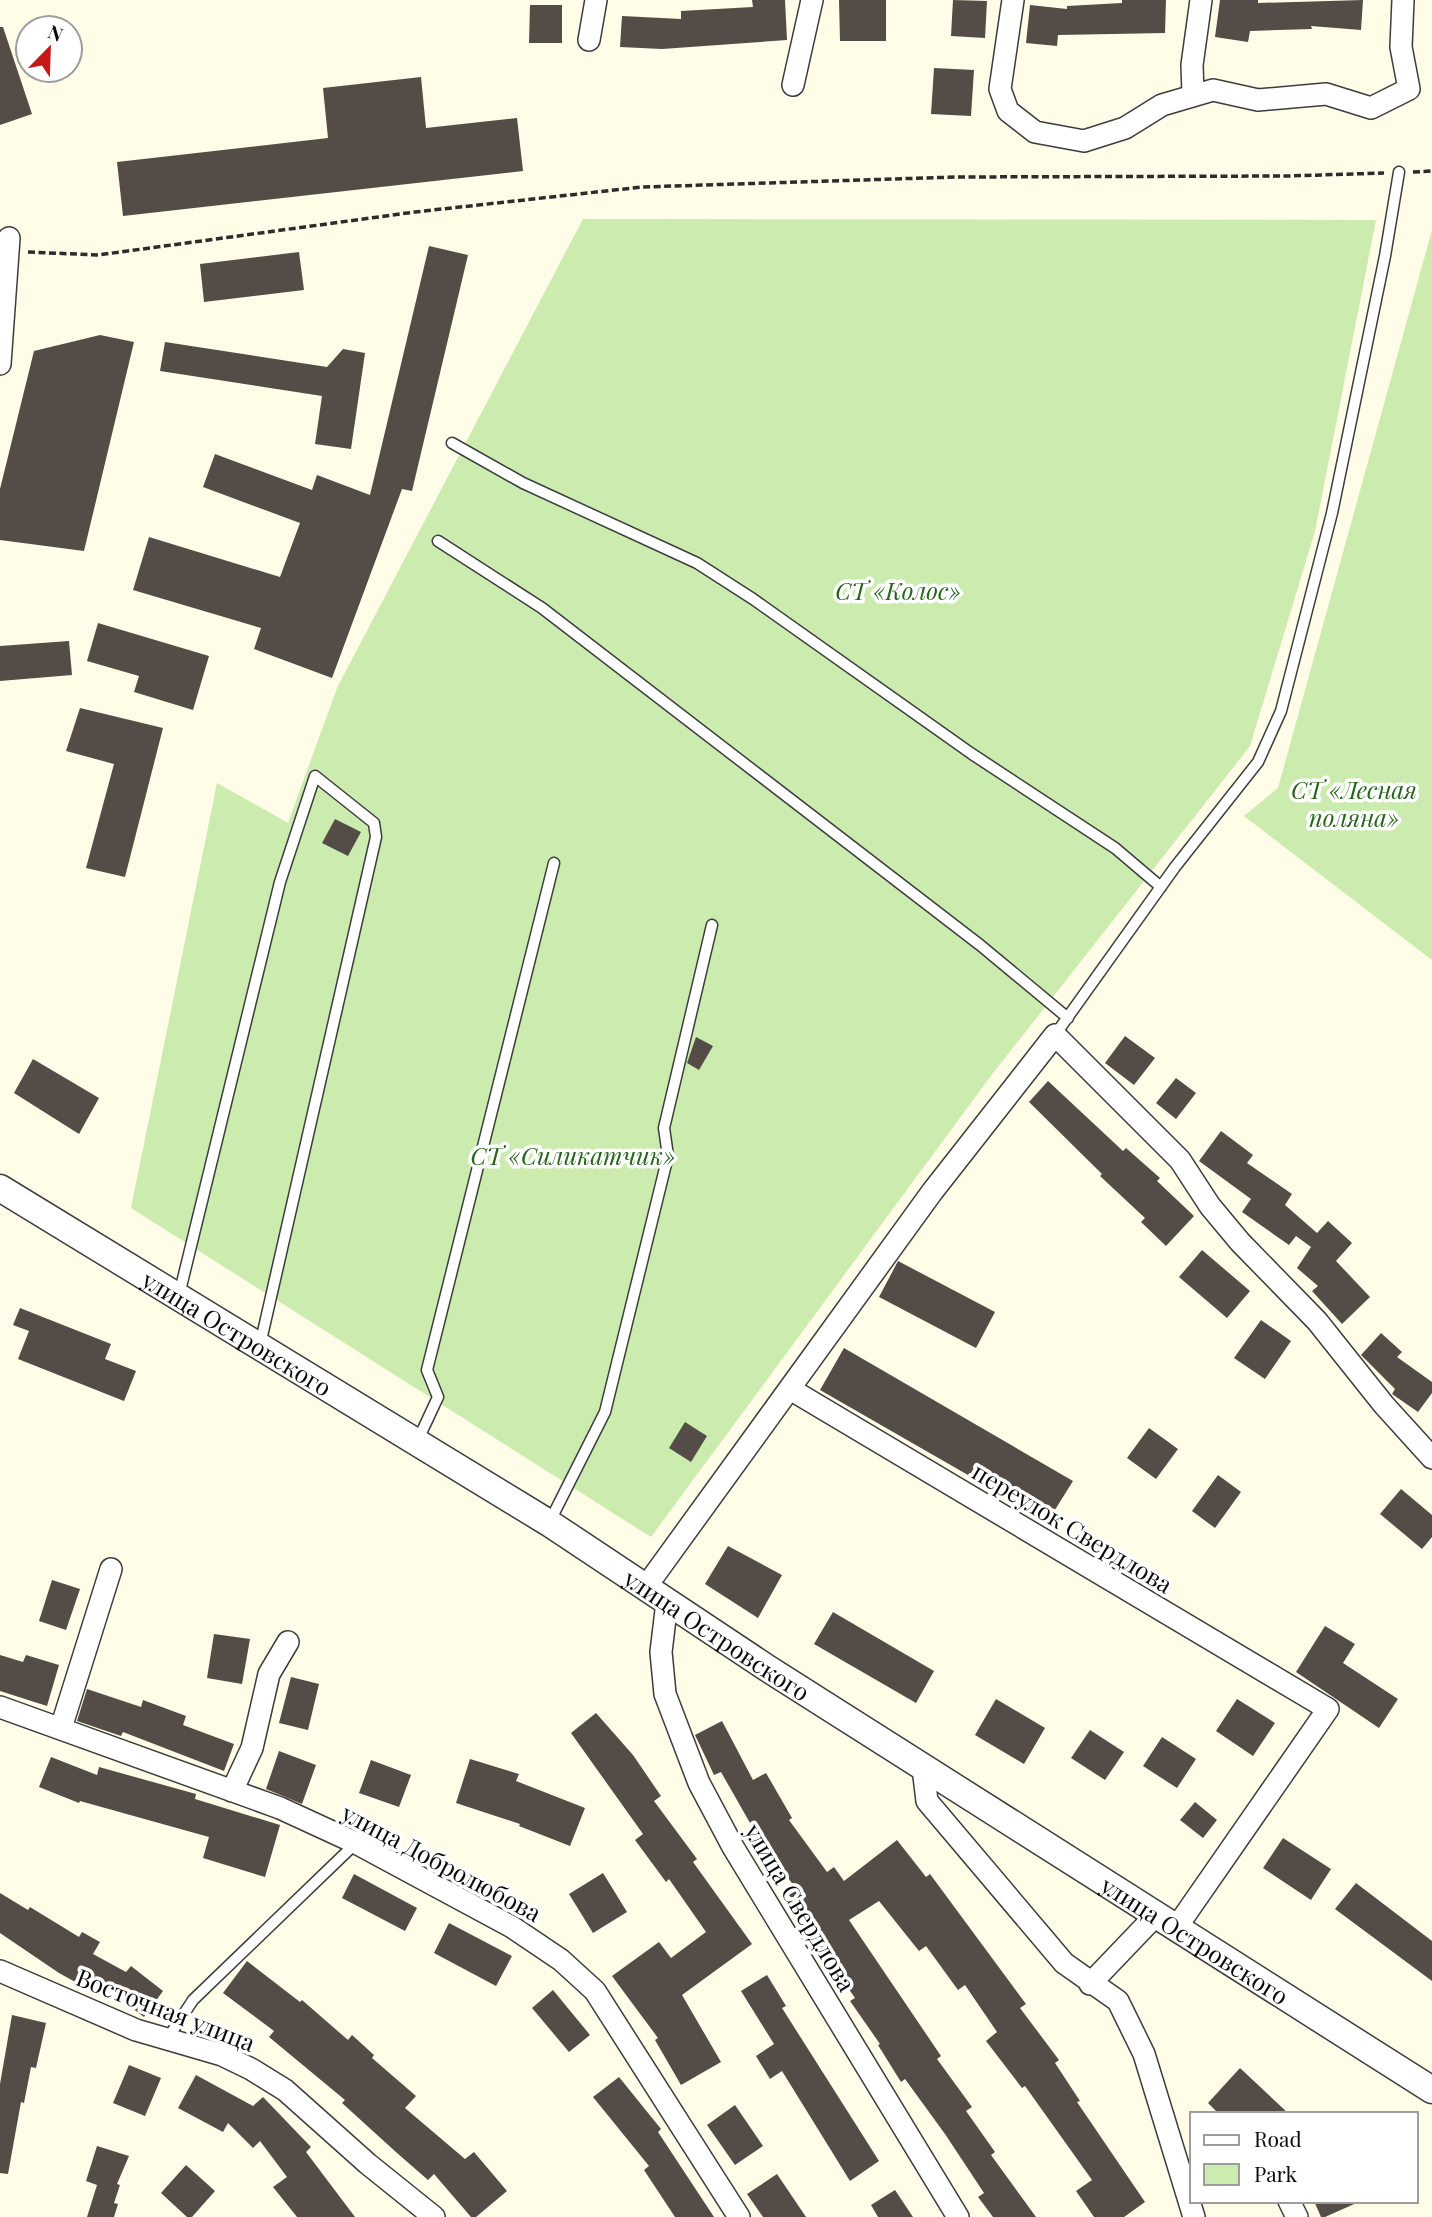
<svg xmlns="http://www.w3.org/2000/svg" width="1432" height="2217" viewBox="0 0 1432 2217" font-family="'Playfair Display',serif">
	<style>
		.green { fill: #cbecae }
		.building { fill: #544c46 }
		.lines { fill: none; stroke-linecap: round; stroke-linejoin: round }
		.service-casing { stroke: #3d3d3d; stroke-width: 13 }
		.minor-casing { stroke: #3d3d3d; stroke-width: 24 }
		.tertiary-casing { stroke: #3d3d3d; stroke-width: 29 }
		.path { stroke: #2c2c2c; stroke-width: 3.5; stroke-dasharray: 7 3.5; stroke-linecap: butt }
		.service { stroke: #fff; stroke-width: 10 }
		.minor { stroke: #fff; stroke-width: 21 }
		.tertiary { stroke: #fff; stroke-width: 26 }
		.labels { text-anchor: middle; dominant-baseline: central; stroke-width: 7; stroke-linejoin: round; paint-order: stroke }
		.park-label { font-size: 24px; font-style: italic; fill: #236616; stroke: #fff }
		.street-label { font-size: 24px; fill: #0a0a0a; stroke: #fff }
	</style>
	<rect width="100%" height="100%" fill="#fffce7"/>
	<path class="green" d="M 583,219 L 1376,220 L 1315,531 L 1250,746 L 990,1077 L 651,1537 L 131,1208 L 217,783 L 288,823 L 337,688 Z
		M 1432,230 L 1432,960 L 1244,816 L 1278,788 Z"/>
	<path class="building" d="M 752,0 L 785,0 L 787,40 L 662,49 L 620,47 L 622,16 L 681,19 L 681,11 L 753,7 Z
		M 839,0 L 886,0 L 886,41 L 840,41 Z
		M 953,0 L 987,1 L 985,38 L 951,36 Z
		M 1122,0 L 1166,0 L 1165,33 L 1058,35 L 1057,46 L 1026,43 L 1030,5 L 1067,9 L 1067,6 L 1122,3 Z
		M 1220,0 L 1258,0 L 1258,3 L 1363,0 L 1361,30 L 1311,26 L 1312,29 L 1250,31 L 1248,42 L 1215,37 Z
		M 530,5 L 562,5 L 562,43 L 529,43 Z
		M 0,27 L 3,27 L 32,114 L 0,125 Z
		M 934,68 L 974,70 L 971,116 L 931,114 Z
		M 421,77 L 426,128 L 517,118 L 523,171 L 123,216 L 117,162 L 328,138 L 323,88 Z
		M 429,246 L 468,255 L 412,491 L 402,489 L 332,678 L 254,649 L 261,628 L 133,590 L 149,537 L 280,577 L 300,523 L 203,487 L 215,454 L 312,490 L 317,475 L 370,495 Z
		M 299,252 L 304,290 L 204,302 L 200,264 Z
		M 100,335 L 134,342 L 84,551 L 0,540 L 0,489 L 34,351 Z
		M 165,342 L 327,367 L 343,349 L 365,353 L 351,449 L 315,444 L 322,396 L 160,371 Z
		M 98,623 L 209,656 L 193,710 L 134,692 L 139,676 L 87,661 Z
		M 69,641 L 72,675 L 0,681 L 0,646 Z
		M 80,708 L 163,728 L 125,877 L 86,868 L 114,764 L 66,751 Z
		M 335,819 L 361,832 L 348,856 L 322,843 Z
		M 1125,1036 L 1155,1058 L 1134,1085 L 1105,1063 Z
		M 696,1037 L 713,1046 L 699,1070 L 687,1063 Z
		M 33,1059 L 99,1098 L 79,1134 L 14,1093 Z
		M 1176,1078 L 1196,1093 L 1176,1119 L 1156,1103 Z
		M 1048,1081 L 1123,1151 L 1126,1148 L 1160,1178 L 1157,1181 L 1194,1216 L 1166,1246 L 1141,1222 L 1145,1218 L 1100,1176 L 1102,1174 L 1029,1102 Z
		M 1221,1131 L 1253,1155 L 1247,1163 L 1292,1194 L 1285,1205 L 1317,1233 L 1328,1221 L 1352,1243 L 1336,1261 L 1370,1297 L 1342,1324 L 1312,1291 L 1318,1286 L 1297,1268 L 1311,1247 L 1296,1236 L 1289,1245 L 1242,1212 L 1251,1199 L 1199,1161 Z
		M 1202,1250 L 1250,1291 L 1227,1318 L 1179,1277 Z
		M 898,1261 L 995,1312 L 976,1348 L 879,1297 Z
		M 20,1308 L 111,1344 L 105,1359 L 136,1371 L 124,1401 L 18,1359 L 29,1331 L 13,1325 Z
		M 1261,1320 L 1291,1341 L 1265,1379 L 1234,1358 Z
		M 1381,1333 L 1402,1352 L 1397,1357 L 1432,1382 L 1432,1393 L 1418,1412 L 1392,1394 L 1395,1389 L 1361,1355 Z
		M 844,1348 L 1073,1481 L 1048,1521 L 820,1390 Z
		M 685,1422 L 707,1436 L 691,1462 L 669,1448 Z
		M 1149,1428 L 1178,1449 L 1156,1479 L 1127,1458 Z
		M 1218,1475 L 1241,1492 L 1215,1528 L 1192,1511 Z
		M 1401,1489 L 1432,1515 L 1432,1537 L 1422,1549 L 1380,1514 Z
		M 728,1546 L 782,1575 L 758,1618 L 705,1584 Z
		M 52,1580 L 80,1589 L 66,1630 L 39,1621 Z
		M 833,1612 L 934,1671 L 916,1703 L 814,1644 Z
		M 1325,1626 L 1355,1644 L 1343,1663 L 1398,1699 L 1379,1728 L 1296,1672 Z
		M 214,1634 L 250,1639 L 242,1684 L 207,1678 Z
		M 0,1655 L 23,1662 L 26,1655 L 59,1665 L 47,1706 L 0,1691 Z
		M 291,1677 L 319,1684 L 308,1730 L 279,1723 Z
		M 87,1689 L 141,1707 L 143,1700 L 186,1716 L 183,1725 L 234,1744 L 224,1771 L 123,1732 L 121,1736 L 77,1721 Z
		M 996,1699 L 1045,1728 L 1024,1764 L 975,1735 Z
		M 1237,1699 L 1275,1723 L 1253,1756 L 1216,1731 Z
		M 596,1713 L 633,1755 L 661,1796 L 654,1801 L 697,1859 L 693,1862 L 752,1944 L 682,1995 L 721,2062 L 681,2085 L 655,2040 L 658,2038 L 612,1976 L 659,1942 L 671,1958 L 706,1932 L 669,1879 L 666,1882 L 635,1840 L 643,1834 L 571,1733 Z
		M 722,1721 L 753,1780 L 766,1773 L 792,1818 L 789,1820 L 827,1872 L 834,1867 L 844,1881 L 897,1840 L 926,1877 L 930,1874 L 1026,2004 L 1020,2008 L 1059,2060 L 1055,2063 L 1080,2101 L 1077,2102 L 1145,2202 L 1124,2217 L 1094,2217 L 1076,2191 L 1092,2180 L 1025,2086 L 1022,2088 L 986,2041 L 997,2032 L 965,1985 L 958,1990 L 926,1946 L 919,1951 L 879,1901 L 849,1920 L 941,2056 L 937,2059 L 972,2107 L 966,2111 L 995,2152 L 991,2155 L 1036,2217 L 993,2217 L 978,2197 L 984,2193 L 945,2134 L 905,2079 L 901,2082 L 878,2045 L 880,2044 L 850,2001 L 855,1998 L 820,1947 L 825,1944 L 789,1895 L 797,1890 L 758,1837 L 721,1772 L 714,1775 L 695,1735 Z
		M 1090,1730 L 1124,1752 L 1105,1780 L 1071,1758 Z
		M 1162,1737 L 1196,1759 L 1177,1788 L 1143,1766 Z
		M 279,1751 L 316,1765 L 302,1804 L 266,1789 Z
		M 51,1757 L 97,1775 L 99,1767 L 196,1794 L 195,1799 L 280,1825 L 265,1877 L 203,1858 L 209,1837 L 80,1801 L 79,1803 L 39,1787 Z
		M 470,1759 L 519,1774 L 516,1781 L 585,1808 L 570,1846 L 519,1826 L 520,1824 L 456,1803 Z
		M 371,1760 L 411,1775 L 399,1807 L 359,1793 Z
		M 1195,1802 L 1217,1820 L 1203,1838 L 1180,1820 Z
		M 1283,1838 L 1331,1869 L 1311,1900 L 1263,1868 Z
		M 603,1873 L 627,1912 L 593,1933 L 569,1894 Z
		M 354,1874 L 417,1908 L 405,1931 L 342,1898 Z
		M 1356,1883 L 1432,1941 L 1432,1981 L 1335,1909 Z
		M 0,1893 L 28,1910 L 30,1907 L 79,1937 L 82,1932 L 100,1942 L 93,1954 L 126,1972 L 131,1966 L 163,1991 L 144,2017 L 102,1985 L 97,1994 L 59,1973 L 0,1933 Z
		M 449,1923 L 512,1956 L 496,1986 L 434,1953 Z
		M 247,1961 L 300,2002 L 302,2000 L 348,2040 L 352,2035 L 374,2055 L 372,2058 L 416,2096 L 405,2108 L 465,2159 L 474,2152 L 507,2191 L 476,2217 L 471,2217 L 434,2174 L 428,2180 L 397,2153 L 342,2103 L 345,2100 L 269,2037 L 274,2031 L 223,1993 Z
		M 767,1975 L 786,2006 L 782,2008 L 879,2161 L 850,2181 L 782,2071 L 770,2079 L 756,2056 L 774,2044 L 741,1991 Z
		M 553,1990 L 590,2035 L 569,2052 L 532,2008 Z
		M 12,2015 L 46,2023 L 36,2068 L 31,2067 L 24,2103 L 21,2102 L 8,2174 L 0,2173 L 0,2084 Z
		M 129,2065 L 161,2078 L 145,2116 L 113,2103 Z
		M 1240,2068 L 1289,2114 L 1219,2114 L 1208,2103 Z
		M 196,2075 L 253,2106 L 263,2097 L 311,2147 L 306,2152 L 355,2217 L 297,2217 L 273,2187 L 287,2177 L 260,2141 L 253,2148 L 228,2123 L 223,2132 L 178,2108 Z
		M 619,2077 L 661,2129 L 658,2132 L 714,2217 L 675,2217 L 644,2170 L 649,2166 L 593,2097 Z
		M 735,2105 L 763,2146 L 735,2165 L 707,2125 Z
		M 97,2146 L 129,2156 L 117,2184 L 120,2185 L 114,2203 L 118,2204 L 114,2217 L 87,2217 L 97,2185 L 86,2181 Z
		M 186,2165 L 215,2191 L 192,2217 L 187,2217 L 161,2193 Z
		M 777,2174 L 806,2217 L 763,2217 L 747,2194 Z
		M 895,2190 L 913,2217 L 878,2217 L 871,2205 Z
		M 1314,2201 L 1361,2201 L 1325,2217 L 1321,2217 Z"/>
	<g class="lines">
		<g class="service-casing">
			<path id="service" d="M 452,443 L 523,483 L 697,563 L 753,599 L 972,754 L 1115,848 L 1161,887
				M 438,541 L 542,608 L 980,945 L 1068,1018
				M 1055,1035 L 1175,867 L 1258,762 L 1281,711 L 1332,513 L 1385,256 L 1399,172
				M 179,1295 L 280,882 L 315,776 L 374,823 L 376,837 L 260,1345
				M 417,1442 L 438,1397 L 427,1370 L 554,863
				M 549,1523 L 605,1412 L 668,1156 L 664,1128 L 712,925
				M 166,2041 L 193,2000 L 356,1843"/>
		</g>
		<g class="minor-casing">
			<path id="minor" d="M 1013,0 L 1000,89 L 1008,111 L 1035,132 L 1084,141 L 1125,128 L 1162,105 L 1213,90 L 1258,100 L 1326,94 L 1371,108 L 1409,89 L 1401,47 L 1403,0
				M 589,40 L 596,0
				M 793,85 L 812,0
				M 1193,94 L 1192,65 L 1201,0
				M 0,364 L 9,238
				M 790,1389 L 1328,1709 L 1176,1928
				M 645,1588 L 932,1192 L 1055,1035 L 1180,1160 L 1210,1206 L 1240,1242 L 1317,1321 L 1384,1405 L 1432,1458
				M 667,1602 L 661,1652 L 665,1694 L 699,1783 L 733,1847 L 958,2217
				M 0,1707 L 280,1808 L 356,1843 L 512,1927 L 561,1960 L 595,1991 L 739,2217
				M 61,1728 L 111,1569
				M 923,1768 L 927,1801 L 1064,1963 L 1118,2001 L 1144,2054 L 1194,2217
				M 232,1791 L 252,1748 L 269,1674 L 288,1642
				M 0,1971 L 136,2030 L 222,2055 L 251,2069 L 285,2090 L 368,2164 L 434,2217
				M 1090,1984 L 1156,1915
				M 1289,2201 L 1297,2217"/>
		</g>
		<g class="tertiary-casing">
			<g id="tertiary">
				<path id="s1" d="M 0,1188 L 549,1523 L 767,1668 L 1432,2090"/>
			</g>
		</g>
		<path class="path" d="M 1413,172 L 1432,171
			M 28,252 L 98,255 L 415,212 L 642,187 L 956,177 L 1288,176 L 1384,173"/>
		<use href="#service" class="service"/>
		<use href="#minor" class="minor"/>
		<use href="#tertiary" class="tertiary"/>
	</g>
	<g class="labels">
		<g class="park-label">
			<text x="898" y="590">СТ «Колос»</text>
			<text x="1354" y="789">СТ «Лесная<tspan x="1354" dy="28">поляна»</tspan></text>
			<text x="573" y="1155">СТ «Силикатчик»</text>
		</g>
		<g class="street-label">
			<text stroke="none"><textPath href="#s1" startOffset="278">улица Островского</textPath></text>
			<text transform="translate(1073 1527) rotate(31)">переулок Свердлова</text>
			<text stroke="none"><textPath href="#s1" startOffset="845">улица Островского</textPath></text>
			<text transform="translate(442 1862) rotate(28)">улица Добролюбова</text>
			<text transform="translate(801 1907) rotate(59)">улица Свердлова</text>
			<text stroke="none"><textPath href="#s1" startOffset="1412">улица Островского</textPath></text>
			<text transform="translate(166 2009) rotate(21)">Восточная улица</text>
		</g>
	</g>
	<rect x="1190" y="2112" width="228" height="91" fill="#ffffff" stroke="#9d9d9d" stroke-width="2"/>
	<rect x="1204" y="2135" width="35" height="10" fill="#ffffff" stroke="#9d9d9d" stroke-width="2"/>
	<text x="1254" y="2147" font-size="21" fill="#0a0a0a">Road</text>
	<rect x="1204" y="2164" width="35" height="21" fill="#cbecae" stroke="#9d9d9d" stroke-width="2"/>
	<text x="1254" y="2182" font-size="21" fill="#0a0a0a">Park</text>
	<g transform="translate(49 49) rotate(23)"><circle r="33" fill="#ffffff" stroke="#9d9d9d" stroke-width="2"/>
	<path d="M0-5L12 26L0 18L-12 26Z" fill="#c51817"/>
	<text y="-10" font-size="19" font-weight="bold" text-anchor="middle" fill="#0a0a0a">N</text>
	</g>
</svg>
